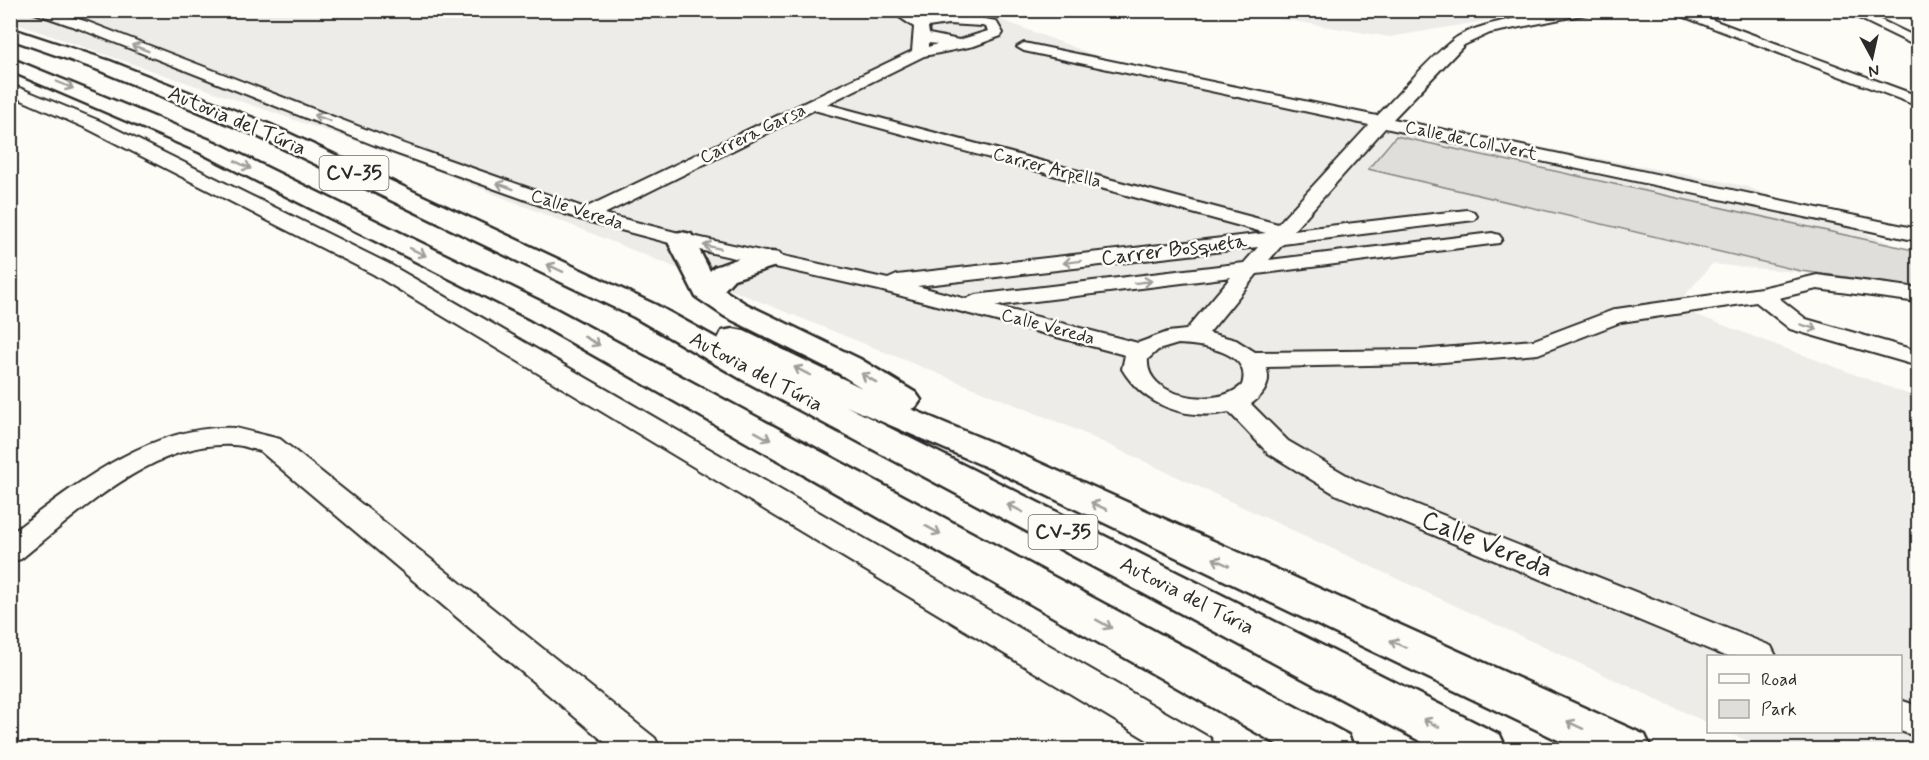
<svg xmlns="http://www.w3.org/2000/svg" width="1929" height="760" viewBox="0 0 1929 760" font-family="Mynerve,sans-serif">
	<style>
		.built { fill: #edece8 }
		.green { fill: #dfdeda; stroke: #858482; stroke-width: 1.5 }
		.lines { fill: none; stroke-linecap: round; stroke-linejoin: round }
		.minor-casing { stroke: #2b2b2b; stroke-width: 4 }
		.motorway-casing { stroke: #2b2b2b; stroke-width: 5 }
		.minor { fill: #fdfcf7; fill-rule: evenodd }
		.motorway { fill: #fdfcf7; fill-rule: evenodd }
		.oneway { stroke: #9e9e9b }
		.labels { text-anchor: middle; dominant-baseline: central; stroke-width: 5; stroke-linejoin: round; paint-order: stroke }
		.far-street-label { font-size: 18px; fill: #2b2b2b; stroke: #fdfcf7 }
		.shield { fill: #fdfcf7; stroke: #6a6a68; stroke-width: 1.5 }
		.shield-label { font-size: 20px; font-weight: bold; fill: #2b2b2b }
		.street-label { font-size: 21px; fill: #2b2b2b; stroke: #fdfcf7 }
		.near-street-label { font-size: 26px; fill: #2b2b2b; stroke: #fdfcf7 }
	</style>
	<rect width="100%" height="100%" fill="#fdfcf7"/>
	<filter id="ink" filterUnits="userSpaceOnUse"><feTurbulence type="fractalNoise" baseFrequency=".0167" numOctaves="2"/><feDisplacementMap in="SourceGraphic" scale="12" xChannelSelector="R" yChannelSelector="G"/><feConvolveMatrix kernelMatrix="1 2 1 2 8 2 1 2 1" color-interpolation-filters="sRGB"/></filter>
	<g filter="url(#ink)">
		<path class="built" d="M 11,10 L 917,11 L 939,15 L 1002,20 L 1134,70 L 1745,186 L 1918,254 L 1918,284 L 1712,264 L 1675,307 L 1918,398 L 1918,749 L 1765,749 L 1727,732 L 1900,732 L 1900,656 L 1708,656 L 1708,723 L 1070,427 L 405,158 L 11,22 Z
			M 1233,11 L 1543,11 L 1390,37 Z"/>
		<path class="green" d="M 1396,136 L 1918,251 L 1918,287 L 1801,271 L 1368,169 Z"/>
		<g class="lines">
			<g class="minor-casing">
				<path id="minor" d="M 26,10 L 48,10 L 88,22 L 404,144 L 585,208 L 912,51 L 914,27 L 895,14 L 897,11 L 943,16 L 964,15 L 996,21 L 1003,33 L 1001,36 L 974,46 L 924,56 L 827,104 L 1278,224 L 1369,125 L 1024,51 L 1017,47 L 1024,43 L 1377,116 C 1401,92 1426,61 1453,40 C 1479,20 1559,10 1592,10 L 1586,14 L 1490,33 L 1464,45 L 1393,119 L 1918,229 L 1918,241 L 1385,128 L 1294,230 L 1467,210 L 1474,212 L 1477,216 L 1474,220 L 1283,244 L 1269,260 L 1492,233 L 1499,235 L 1502,239 L 1499,243 L 1257,274 L 1209,333 L 1236,340 L 1255,352 L 1419,350 L 1534,340 L 1616,309 L 1761,288 L 1817,275 L 1918,288 L 1918,302 L 1817,289 L 1779,298 L 1806,319 L 1918,351 L 1918,366 L 1790,329 L 1756,302 L 1621,322 L 1538,354 L 1419,364 L 1266,367 C 1272,383 1264,395 1251,404 L 1288,441 L 1355,480 L 1771,646 L 1776,656 L 1725,656 L 1335,494 L 1268,453 L 1229,412 C 1187,421 1144,406 1122,369 L 1125,355 L 879,290 L 681,246 L 579,219 L 392,152 L 78,28 ZM 948,24 L 982,26 L 986,27 L 988,31 L 959,40 L 929,34 L 928,27 ZM 928,43 L 937,44 L 928,47 ZM 814,110 L 1266,233 L 897,275 L 888,279 L 683,234 L 604,214 ZM 1258,247 L 1244,263 L 975,295 L 966,299 L 917,286 ZM 1231,277 L 1186,330 L 1168,332 L 1138,343 L 995,306 ZM 1178,344 C 1201,345 1253,351 1242,385 C 1218,409 1144,398 1148,359 L 1158,350 Z
					M 1666,10 L 1686,10 L 1918,96 L 1918,106 Z
					M 1842,10 L 1860,10 L 1918,38 L 1918,47 Z
					M 10,84 L 100,121 L 389,264 L 1210,738 L 1216,750 L 1164,750 L 373,274 L 88,129 L 10,95 Z
					M 235,428 L 280,439 L 655,738 L 661,750 L 614,750 L 260,451 C 251,449 243,445 233,445 C 155,440 78,513 21,559 L 10,562 L 10,534 C 73,486 151,423 235,428 Z
					M 1900,700 L 1918,706 L 1918,737 L 1900,731 Z"/>
			</g>
			<g class="motorway-casing">
				<path id="motorway" d="M 10,28 L 110,61 L 271,125 L 656,305 L 718,339 L 722,331 L 733,329 L 744,331 L 862,388 L 838,373 L 724,316 L 696,297 L 667,240 L 671,234 L 681,232 L 691,234 L 710,271 L 714,267 C 734,261 759,248 779,253 L 783,259 L 779,265 L 734,279 L 724,290 L 746,304 L 860,359 L 916,393 L 921,400 L 916,407 L 911,409 L 1022,455 L 1645,735 L 1652,750 L 1579,750 L 996,471 L 846,406 L 1500,735 L 1507,750 L 1437,750 L 743,380 L 634,317 L 255,135 L 96,69 L 10,39 Z
					M 10,58 L 215,142 L 552,307 L 1348,735 L 1355,750 L 1287,750 L 530,319 L 199,152 L 10,71 Z"/>
			</g>
			<use href="#minor" class="minor"/>
			<use href="#motorway" class="motorway"/>
		</g>
		<defs><path id="oneway-shaft" d="M-6 0H5M1.5-3L5.5 0L1.5 3" fill="none" stroke-width="1.6" stroke-linecap="round" stroke-linejoin="round" transform="scale(1.5)"/></defs>
		<g class="oneway">
			<use href="#oneway-shaft" transform="translate(140 48) rotate(-159)"/>
			<use href="#oneway-shaft" transform="translate(65 85) rotate(23)"/>
			<use href="#oneway-shaft" transform="translate(322 118) rotate(-159)"/>
			<use href="#oneway-shaft" transform="translate(243 165) rotate(26)"/>
			<use href="#oneway-shaft" transform="translate(505 186) rotate(-160)"/>
			<use href="#oneway-shaft" transform="translate(712 247) rotate(-168)"/>
			<use href="#oneway-shaft" transform="translate(418 252) rotate(26)"/>
			<use href="#oneway-shaft" transform="translate(1072 262) rotate(173)"/>
			<use href="#oneway-shaft" transform="translate(555 268) rotate(-155)"/>
			<use href="#oneway-shaft" transform="translate(1143 282) rotate(-7)"/>
			<use href="#oneway-shaft" transform="translate(1809 327) rotate(17)"/>
			<use href="#oneway-shaft" transform="translate(592 341) rotate(29)"/>
			<use href="#oneway-shaft" transform="translate(802 371) rotate(-153)"/>
			<use href="#oneway-shaft" transform="translate(869 378) rotate(-149)"/>
			<use href="#oneway-shaft" transform="translate(763 436) rotate(29)"/>
			<use href="#oneway-shaft" transform="translate(1099 506) rotate(-155)"/>
			<use href="#oneway-shaft" transform="translate(1015 508) rotate(-153)"/>
			<use href="#oneway-shaft" transform="translate(933 530) rotate(29)"/>
			<use href="#oneway-shaft" transform="translate(1221 562) rotate(-155)"/>
			<use href="#oneway-shaft" transform="translate(1104 624) rotate(29)"/>
			<use href="#oneway-shaft" transform="translate(1398 644) rotate(-155)"/>
			<use href="#oneway-shaft" transform="translate(1431 723) rotate(-153)"/>
			<use href="#oneway-shaft" transform="translate(1575 725) rotate(-155)"/>
		</g>
	</g>
	<g class="labels">
		<g class="far-street-label">
			<text transform="translate(753 134) rotate(-26)">Carrera Garsa</text>
			<text transform="translate(1471 141) rotate(12)">Calle de Coll Vert</text>
			<text transform="translate(1047 168) rotate(15)">Carrer Arpella</text>
			<text transform="translate(577 210) rotate(18)">Calle Vereda</text>
			<text transform="translate(1048 327) rotate(15)">Calle Vereda</text>
		</g>
		<g class="shield">
			<rect x="319.5" y="156" width="69" height="34" rx="4.5"/>
			<rect x="1028.5" y="515" width="69" height="34" rx="4.5"/>
		</g>
		<g class="shield-label">
			<text x="354" y="173">CV-35</text>
			<text x="1063" y="532">CV-35</text>
		</g>
		<g class="street-label">
			<text transform="translate(237 121) rotate(23)">Autovia del Túria</text>
			<text transform="translate(1174 250) rotate(-7)">Carrer Bosqueta</text>
			<text transform="translate(756 372) rotate(28)">Autovia del Túria</text>
			<text transform="translate(1187 596) rotate(27)">Autovia del Túria</text>
		</g>
		<g class="near-street-label">
			<text transform="translate(1487 545) rotate(22)">Calle Vereda</text>
		</g>
	</g>
	<rect width="1929" height="760" fill="none" stroke="#fdfcf7" stroke-width="36"/>
	<rect x="18" y="18" width="1893" height="724" fill="none" stroke="#2b2b2b" stroke-width="2" filter="url(#ink)"/>
	<rect x="1707" y="655" width="195" height="78" fill="#fdfcf7" stroke="#a9a8a5" stroke-width="1.5"/>
	<rect x="1719" y="674" width="30" height="9" fill="#fdfcf7" stroke="#a9a8a5" stroke-width="1.5"/>
	<text x="1761" y="685" font-size="18" fill="#2b2b2b">Road</text>
	<rect x="1719" y="700" width="30" height="18" fill="#dfdeda" stroke="#a9a8a5" stroke-width="1.5"/>
	<text x="1761" y="715" font-size="18" fill="#2b2b2b">Park</text>
	<g transform="translate(1872 57) rotate(172)" stroke="#fdfcf7" stroke-width="4.5" paint-order="stroke">
	<path d="M0-4.5L10 22L0 15L-10 22Z" fill="#2b2b2b"/>
	<text y="-9" font-size="16" font-weight="bold" text-anchor="middle" fill="#2b2b2b">N</text>
	</g>
</svg>
